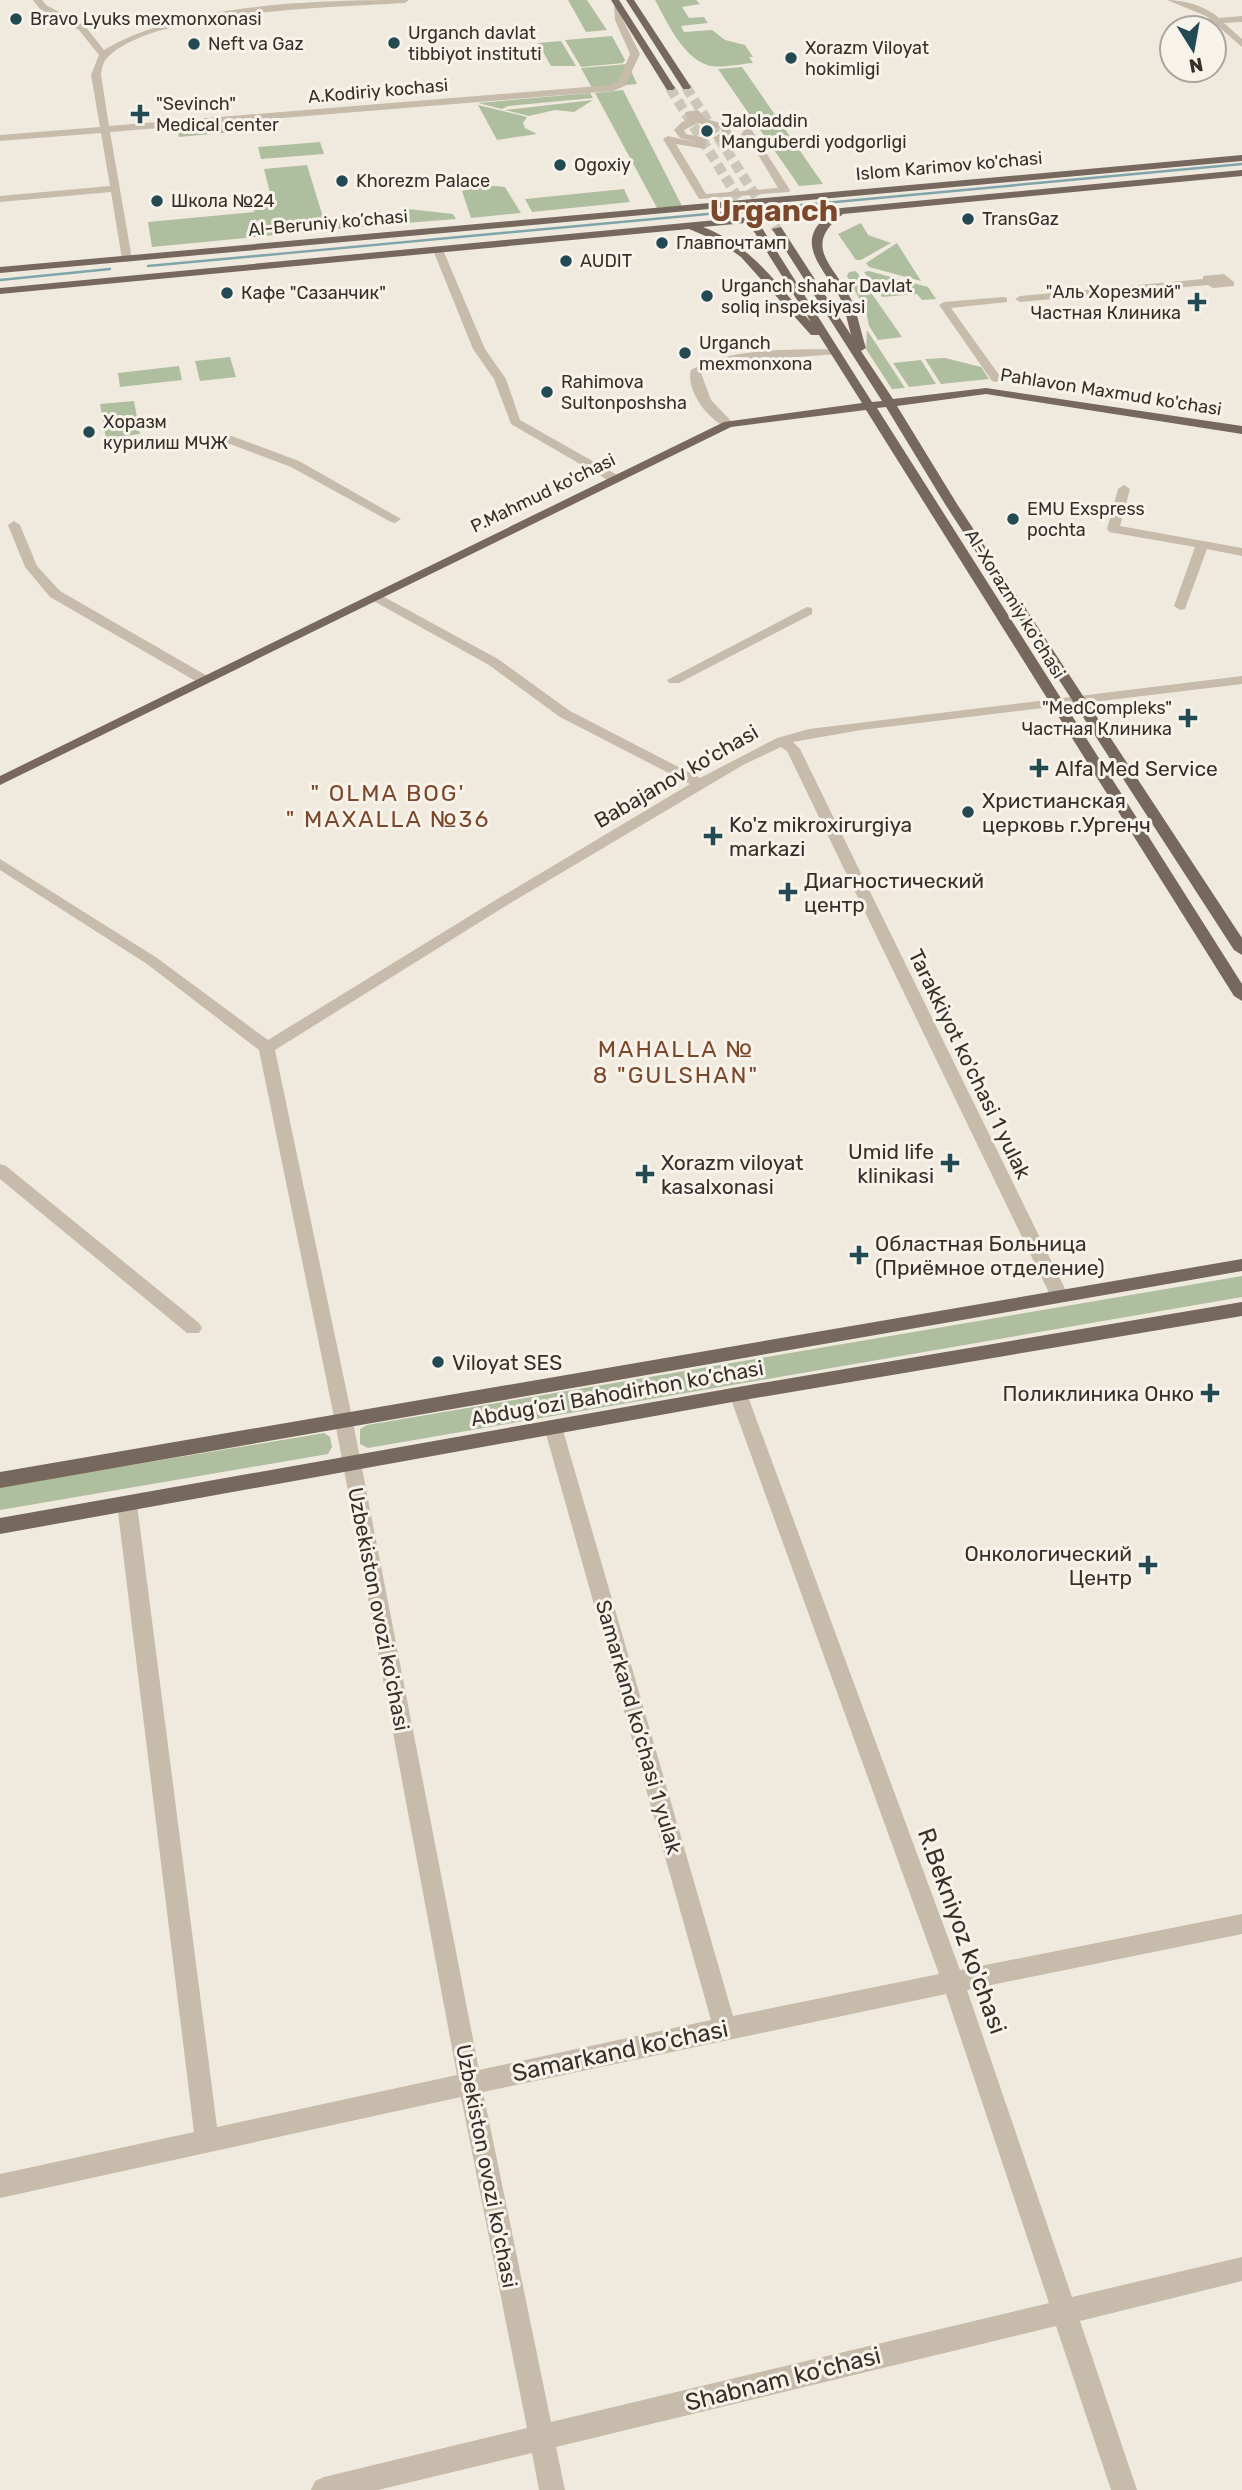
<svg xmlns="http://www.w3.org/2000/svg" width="1242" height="2490" viewBox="0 0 1242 2490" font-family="Rubik,sans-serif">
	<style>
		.green { fill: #b0bea0 }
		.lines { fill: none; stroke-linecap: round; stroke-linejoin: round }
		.stream { stroke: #80a4aa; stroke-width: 2.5 }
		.major-tunnel { stroke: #cbc5ba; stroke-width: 10; stroke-dasharray: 10 5; stroke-linecap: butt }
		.minor { fill: #c7bbab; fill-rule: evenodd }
		.major { fill: #76685c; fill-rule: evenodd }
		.poi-dot { fill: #234a53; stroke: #f8f3ea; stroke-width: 2.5 }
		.labels { text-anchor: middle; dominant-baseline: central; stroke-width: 6; stroke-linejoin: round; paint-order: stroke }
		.far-poi-label { font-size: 18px; fill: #362f2a; stroke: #f8f3ea; text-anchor: start }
		.far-street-label { font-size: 18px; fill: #362f2a; stroke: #f8f3ea }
		.poi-label { font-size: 21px; fill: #362f2a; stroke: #f8f3ea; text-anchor: start }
		.street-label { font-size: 21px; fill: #362f2a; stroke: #f8f3ea }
		.neighbourhood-label { font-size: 23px; letter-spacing: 2px; fill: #7c482b; stroke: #f8f3ea }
		.near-street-label { font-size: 24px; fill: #362f2a; stroke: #f8f3ea }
		.far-town-label { font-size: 30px; font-weight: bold; fill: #7c482b; stroke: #f8f3ea }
	</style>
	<rect width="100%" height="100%" fill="#f0eade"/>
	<path class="green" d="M 568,0 L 587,0 L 607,30 L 586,32 Z
		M 655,0 L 696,0 L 700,4 L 682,7 L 689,18 L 704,17 L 708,23 L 681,26 L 684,32 L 712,30 L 725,40 L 745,45 L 753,57 L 749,57 L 753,63 C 740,64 719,69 707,65 C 682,56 667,22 655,0 Z
		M 612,36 L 625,60 L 623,63 L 581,67 L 565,40 Z
		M 561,41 L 576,66 L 551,66 L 538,43 Z
		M 628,64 L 637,84 L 592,88 L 581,68 Z
		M 742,67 L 823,184 L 799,186 L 718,69 Z
		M 623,90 L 682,206 L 657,208 L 595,93 Z
		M 590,93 L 593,98 L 508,106 L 502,109 L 478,103 Z
		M 593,100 L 574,112 L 555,110 L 529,116 L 505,110 Z
		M 478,105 L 527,117 L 523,123 L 525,128 L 537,134 L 497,140 Z
		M 253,122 L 254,130 L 179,137 L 177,128 Z
		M 320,142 L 324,154 L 261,159 L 258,147 Z
		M 307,165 L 327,230 L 152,247 L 148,222 L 254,212 L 252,200 L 271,197 L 264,169 Z
		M 483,185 L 505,187 L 521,213 L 471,218 L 462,191 Z
		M 624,189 L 630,202 L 532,212 L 525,199 Z
		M 408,209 L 453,214 L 456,219 L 406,223 L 403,213 Z
		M 380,211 L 388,225 L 338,229 L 340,222 Z
		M 861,223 L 868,235 L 891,243 L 861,260 L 856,260 L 838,234 Z
		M 897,243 L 921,281 L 869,267 L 866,263 Z
		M 856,271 L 902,337 L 878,340 L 869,326 L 866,311 L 847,276 L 849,272 Z
		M 869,271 L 928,287 L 936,299 L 922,300 L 917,294 L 882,297 L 864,272 Z
		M 867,330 L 905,388 L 892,389 L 866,349 Z
		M 230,357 L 236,377 L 200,381 L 195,361 Z
		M 945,358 L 981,367 L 989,379 L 941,384 L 925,359 Z
		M 921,360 L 936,384 L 909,387 L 893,363 Z
		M 179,366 L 182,380 L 120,387 L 118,373 Z
		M 134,401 L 140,434 L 106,438 L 100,404 Z
		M 1242,1276 L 1242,1297 L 368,1448 L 360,1444 L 360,1429 L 367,1425 Z
		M 324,1433 L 330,1437 L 332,1447 L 328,1454 L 0,1510 L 0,1487 Z"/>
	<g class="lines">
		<path class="stream" d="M 771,208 L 1242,164
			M 148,266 L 740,211
			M 0,280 L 110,269"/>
		<path class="major-tunnel" d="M 686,87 L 777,229
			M 670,88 L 758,230"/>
		<path class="minor" d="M 33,0 L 42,0 L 46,5 L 85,26 L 104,50 C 182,3 319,0 409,0 L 405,3 C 339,7 154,11 109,56 C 103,61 102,68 101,75 L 109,126 L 611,85 L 618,82 L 630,54 L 615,20 L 614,5 L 618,2 L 622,5 L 623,20 L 640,54 L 625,86 L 613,91 L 110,132 L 132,259 L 127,262 L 122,259 L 111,192 L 0,202 L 0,196 L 110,186 L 101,133 L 0,141 L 0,135 L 100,127 L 91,75 L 99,55 L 79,30 L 40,9 Z
			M 1167,0 C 1184,0 1206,6 1219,18 L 1242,16 L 1242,22 L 1224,23 L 1242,39 L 1242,47 L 1206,16 Z
			M 698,110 L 706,119 L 728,125 L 732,133 L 725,138 L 728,140 L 739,137 L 745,129 L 751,129 L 790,190 L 789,192 L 699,199 L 663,139 L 668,136 L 698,143 L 680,138 L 674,130 L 682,122 L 688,120 L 685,112 ZM 698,123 L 721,129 L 722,132 L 713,138 C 724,148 737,148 748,138 L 778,188 L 706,194 L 676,144 L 705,149 L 706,138 L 686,134 L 684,130 Z
			M 434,248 L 443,250 L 485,349 L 506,379 L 520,420 L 619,476 L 619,482 L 611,482 L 511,424 L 494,379 L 473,349 L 433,250 Z
			M 1224,274 L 1234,282 L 1234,286 L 1213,288 L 1208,285 L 1020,302 L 1015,299 L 1020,296 L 1203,279 L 1203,276 Z
			M 1003,297 L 1007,298 L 1007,302 L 951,308 L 1002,379 L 996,382 L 992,381 L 939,305 L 944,302 Z
			M 835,349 L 841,352 L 839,354 L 741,361 L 701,373 L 711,400 L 734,424 L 728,428 C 709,421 685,390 691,370 C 733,347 788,350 835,349 Z
			M 226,434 L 299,461 L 401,519 L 395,523 L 391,522 L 291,467 L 222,441 L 220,438 Z
			M 1124,485 L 1130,489 L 1120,526 L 1242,548 L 1242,556 L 1207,549 L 1185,609 L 1180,610 L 1174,606 L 1195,547 L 1109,532 L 1107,529 L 1118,489 Z
			M 14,521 L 20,525 L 37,566 L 60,591 L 209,677 L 209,683 L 199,683 L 50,597 L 25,567 L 8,525 Z
			M 375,592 L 498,659 L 570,711 L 700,778 L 777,738 L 809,729 L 1242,676 L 1242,684 L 861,730 L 793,742 L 800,749 L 1069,1297 L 1066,1302 L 1054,1302 L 1051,1297 L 787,751 L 781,747 L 743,765 L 504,907 L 275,1050 L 353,1422 L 479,2070 L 711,2020 L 544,1427 L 546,1422 L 553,1420 L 560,1422 L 562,1427 L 733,2016 L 939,1974 L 729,1394 L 731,1389 L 745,1389 L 747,1394 L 960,1970 L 1242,1914 L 1242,1934 L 967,1990 L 1072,2297 L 1242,2257 L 1242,2281 L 1080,2321 L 1137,2490 L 1111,2490 L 1056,2326 L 556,2447 L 565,2490 L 539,2490 L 532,2453 L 378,2490 L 311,2490 L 315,2481 L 324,2477 L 527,2428 L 461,2097 L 0,2198 L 0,2174 L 194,2132 L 117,1504 L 120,1499 L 127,1496 L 134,1499 L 137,1504 L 217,2127 L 457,2075 L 335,1422 L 259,1050 L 147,964 L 0,870 L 0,859 L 157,958 L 268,1040 L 494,901 L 690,784 L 560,717 L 489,665 L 370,599 L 369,596 ZM 946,1994 L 1049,2303 L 551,2422 L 483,2092 Z
			M 807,607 L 812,608 L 812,614 L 679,683 L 669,683 L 667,680 Z
			M 0,1164 L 6,1166 L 199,1323 L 202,1328 L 199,1333 L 187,1333 L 0,1179 Z"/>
		<path class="major" d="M 611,0 L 619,0 L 675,88 L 673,90 L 667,90 Z
			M 626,0 L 634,0 L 691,87 L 689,89 L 683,89 Z
			M 1242,155 L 1242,161 L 0,273 L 0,267 Z
			M 1242,170 L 1242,176 L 843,214 C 800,247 835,265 852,301 C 858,315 861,333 866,348 L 861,351 L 893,399 L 986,388 L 1242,426 L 1242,434 L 986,394 L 897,406 L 957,504 L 1242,938 L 1242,955 L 1234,950 L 945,504 L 886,407 L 877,408 L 1242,984 L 1242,1001 L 1234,996 L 866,410 L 731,427 L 0,785 L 0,776 L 724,422 L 862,403 L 819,335 L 811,335 L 741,257 L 720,242 L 689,229 L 0,294 L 0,288 ZM 828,215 C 790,245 829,272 842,302 C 846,313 848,324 851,335 L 781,227 L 772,229 L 882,401 L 872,402 L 762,228 L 753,230 L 811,322 C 777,285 753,246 703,227 Z
			M 1242,1259 L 1242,1271 L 0,1488 L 0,1472 Z
			M 1242,1302 L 1242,1316 L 738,1401 L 0,1534 L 0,1518 L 738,1387 Z"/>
	</g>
	<g class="poi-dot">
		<circle cx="16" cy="19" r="7"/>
		<circle cx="394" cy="43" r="7"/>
		<circle cx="194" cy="44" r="7"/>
		<circle cx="791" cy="58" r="7"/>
		<path d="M136.5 103.5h7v7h7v7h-7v7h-7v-7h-7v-7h7z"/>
		<circle cx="707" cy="131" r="7"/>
		<circle cx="560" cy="165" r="7"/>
		<circle cx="342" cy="181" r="7"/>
		<circle cx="157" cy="201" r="7"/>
		<circle cx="968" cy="219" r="7"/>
		<circle cx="662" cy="243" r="7"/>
		<circle cx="566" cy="261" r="7"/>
		<circle cx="227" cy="293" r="7"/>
		<circle cx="707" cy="296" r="7"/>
		<path d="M1193.5 291.5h7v7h7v7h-7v7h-7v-7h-7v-7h7z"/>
		<circle cx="685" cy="353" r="7"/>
		<circle cx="547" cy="392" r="7"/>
		<circle cx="89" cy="432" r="7"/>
		<circle cx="1013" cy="519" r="7"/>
		<path d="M1184.5 707.5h7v7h7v7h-7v7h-7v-7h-7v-7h7z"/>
		<path d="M1035.5 757.5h7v7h7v7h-7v7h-7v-7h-7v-7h7z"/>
		<circle cx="968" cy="812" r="7"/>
		<path d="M709.5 825.5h7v7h7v7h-7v7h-7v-7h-7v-7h7z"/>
		<path d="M784.5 881.5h7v7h7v7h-7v7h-7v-7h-7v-7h7z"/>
		<path d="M946.5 1152.5h7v7h7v7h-7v7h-7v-7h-7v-7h7z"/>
		<path d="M641.5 1163.5h7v7h7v7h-7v7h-7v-7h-7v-7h7z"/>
		<path d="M855.5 1244.5h7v7h7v7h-7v7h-7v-7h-7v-7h7z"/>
		<circle cx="438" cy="1362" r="7"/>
		<path d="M1206.5 1382.5h7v7h7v7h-7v7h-7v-7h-7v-7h7z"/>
		<path d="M1144.5 1554.5h7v7h7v7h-7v7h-7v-7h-7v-7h7z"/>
	</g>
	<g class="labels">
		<g class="far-poi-label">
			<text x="30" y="19">Bravo Lyuks mexmonxonasi</text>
			<text x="408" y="33">Urganch davlat<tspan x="408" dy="21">tibbiyot instituti</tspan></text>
			<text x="208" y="44">Neft va Gaz</text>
			<text x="805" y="48">Xorazm Viloyat<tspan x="805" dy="21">hokimligi</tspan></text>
			<text x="156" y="104">"Sevinch"<tspan x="156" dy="21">Medical center</tspan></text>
			<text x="721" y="121">Jaloladdin<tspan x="721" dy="21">Manguberdi yodgorligi</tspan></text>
			<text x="574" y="165">Ogoxiy</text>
			<text x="356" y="181">Khorezm Palace</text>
			<text x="171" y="201">Школа №24</text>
			<text x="982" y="219">TransGaz</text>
			<text x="676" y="243">Главпочтамп</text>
			<text x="580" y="261">AUDIT</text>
			<text x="721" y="286">Urganch shahar Davlat<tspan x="721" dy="21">soliq inspeksiyasi</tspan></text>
			<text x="1181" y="292" text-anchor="end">"Аль Хорезмий"<tspan x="1181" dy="21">Частная Клиника</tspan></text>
			<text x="241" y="293">Кафе "Сазанчик"</text>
			<text x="699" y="343">Urganch<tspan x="699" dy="21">mexmonxona</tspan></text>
			<text x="561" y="382">Rahimova<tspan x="561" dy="21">Sultonposhsha</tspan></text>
			<text x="103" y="422">Хоразм<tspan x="103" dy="21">курилиш МЧЖ</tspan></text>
			<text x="1027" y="509">EMU Exspress<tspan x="1027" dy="21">pochta</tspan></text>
			<text x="1172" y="708" text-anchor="end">"MedCompleks"<tspan x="1172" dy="21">Частная Клиника</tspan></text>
		</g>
		<g class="far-street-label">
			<text transform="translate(378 91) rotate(-5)">A.Kodiriy kochasi</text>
			<text transform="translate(949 166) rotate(-5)">Islom Karimov ko'chasi</text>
			<text transform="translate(328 223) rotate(-5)">Al-Beruniy ko’chasi</text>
			<text transform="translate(1111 392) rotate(9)">Pahlavon Maxmud ko'chasi</text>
			<text transform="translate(543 493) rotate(-26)">P.Mahmud ko'chasi</text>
			<text transform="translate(1015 604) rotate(58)">Al-Xorazmiy ko’chasi</text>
		</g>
		<g class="poi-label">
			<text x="1055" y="768">Alfa Med Service</text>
			<text x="982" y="800">Христианская<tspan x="982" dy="24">церковь г.Ургенч</tspan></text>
			<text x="729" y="824">Ko'z mikroxirurgiya<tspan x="729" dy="24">markazi</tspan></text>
			<text x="804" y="880">Диагностический<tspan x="804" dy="24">центр</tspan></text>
			<text x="934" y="1151" text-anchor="end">Umid life<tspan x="934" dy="24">klinikasi</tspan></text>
			<text x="661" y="1162">Xorazm viloyat<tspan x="661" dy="24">kasalxonasi</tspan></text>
			<text x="875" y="1243">Областная Больница<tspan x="875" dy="24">(Приёмное отделение)</tspan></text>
			<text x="452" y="1362">Viloyat SES</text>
			<text x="1194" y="1393" text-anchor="end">Поликлиника Онко</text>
			<text x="1132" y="1553" text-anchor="end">Онкологический<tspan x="1132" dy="24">Центр</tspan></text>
		</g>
		<g class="street-label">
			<text transform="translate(676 776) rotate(-30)">Babajanov ko'chasi</text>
			<text transform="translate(970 1064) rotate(64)">Tarakkiyot ko'chasi 1 yulak</text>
			<text transform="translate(617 1393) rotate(-10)">Abdug’ozi Bahodirhon ko’chasi</text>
			<text transform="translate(379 1609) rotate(79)">Uzbekiston ovozi ko'chasi</text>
			<text transform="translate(639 1727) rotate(74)">Samarkand ko’chasi 1 yulak</text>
			<text transform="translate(487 2166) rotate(79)">Uzbekiston ovozi ko'chasi</text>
		</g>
		<g class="neighbourhood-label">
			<text x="388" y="793">" OLMA BOG'<tspan x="388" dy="26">" MAXALLA №36</tspan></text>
			<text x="676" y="1049">MAHALLA №<tspan x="676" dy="26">8 "GULSHAN"</tspan></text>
		</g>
		<g class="near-street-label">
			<text transform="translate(962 1931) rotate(70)">R.Bekniyoz ko'chasi</text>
			<text transform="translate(620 2051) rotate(-12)">Samarkand ko’chasi</text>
			<text transform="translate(783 2379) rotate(-14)">Shabnam ko’chasi</text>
		</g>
		<g class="far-town-label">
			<text x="774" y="211">Urganch</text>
		</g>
	</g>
	<g transform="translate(1193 49) rotate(169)"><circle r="33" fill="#f8f3ea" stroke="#aaa59d" stroke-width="2"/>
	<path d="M0-5L12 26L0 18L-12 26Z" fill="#234a53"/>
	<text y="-10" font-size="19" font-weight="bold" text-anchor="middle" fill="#362f2a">N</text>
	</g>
</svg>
